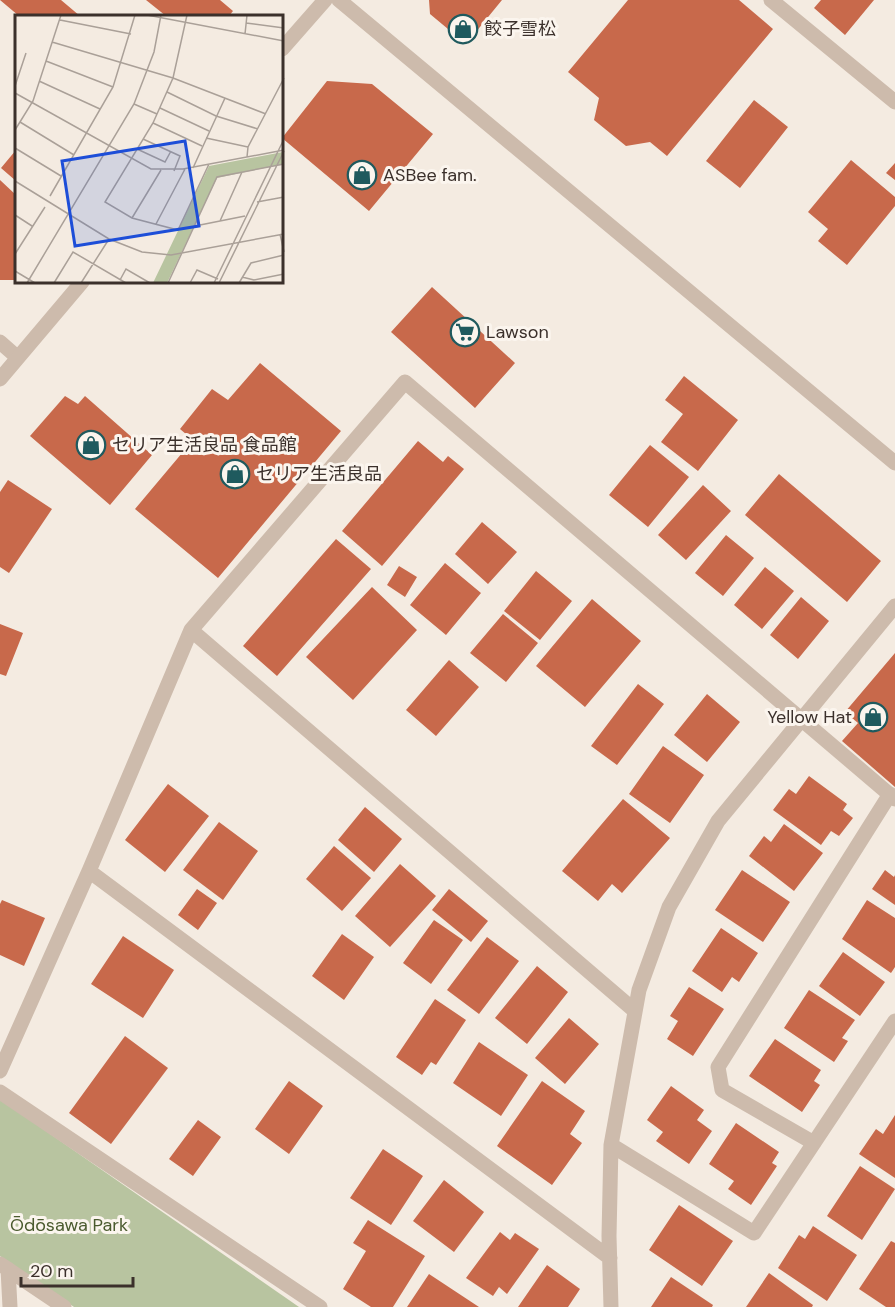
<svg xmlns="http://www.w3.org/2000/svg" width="895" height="1307" viewBox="0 0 895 1307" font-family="'DM Sans','Noto Sans JP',sans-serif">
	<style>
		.green { fill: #b8c4a0 }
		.building { fill: #c8694b }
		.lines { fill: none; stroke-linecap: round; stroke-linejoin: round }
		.minor { stroke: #cdbbac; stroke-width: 15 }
		.tertiary { stroke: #cdbbac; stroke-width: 15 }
		.labels { text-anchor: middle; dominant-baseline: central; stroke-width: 6; stroke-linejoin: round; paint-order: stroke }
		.poi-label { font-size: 18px; fill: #3b302b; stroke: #fbf5ee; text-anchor: start }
		.park-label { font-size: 18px; fill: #4a5a2e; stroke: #fbf5ee }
		.inset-road { fill: none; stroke: #aaa098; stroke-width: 1.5 }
		.view { fill: #1d4ed8; fill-opacity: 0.15; stroke: #1d4ed8; stroke-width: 3 }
		.inset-edge { fill: none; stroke: #3b302b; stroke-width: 3 }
	</style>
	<rect width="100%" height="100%" fill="#f4ebe1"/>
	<path class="green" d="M 0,1099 L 299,1307 L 74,1307 L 0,1256 Z"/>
	<path class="building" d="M 0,0 L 61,0 L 80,16 L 19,16 Z
		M 146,0 L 220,0 L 233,11 L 229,16 L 166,16 Z
		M 429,0 L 502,0 L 466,44 L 430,14 Z
		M 628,0 L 739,0 L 773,29 L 667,156 L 650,142 L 626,146 L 594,120 L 599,98 L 568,72 Z
		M 821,0 L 874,0 L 845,35 L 814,8 Z
		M 327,81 L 372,84 L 433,134 L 369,211 L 282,138 Z
		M 754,100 L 788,127 L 740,188 L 706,161 Z
		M 16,150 L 16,181 L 1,168 Z
		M 851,160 L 895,197 L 895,206 L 847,265 L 818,241 L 828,229 L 808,212 Z
		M 895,163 L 895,180 L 886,173 Z
		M 0,180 L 16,195 L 16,278 L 15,280 L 0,280 Z
		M 432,287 L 515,363 L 475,408 L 391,332 Z
		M 260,363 L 341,431 L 218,578 L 135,509 L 193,440 L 180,429 L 212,389 L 228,400 Z
		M 684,376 L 738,420 L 698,471 L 661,442 L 683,414 L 665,400 Z
		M 65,396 L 78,404 L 85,396 L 152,455 L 110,505 L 30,436 Z
		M 418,441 L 443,462 L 448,456 L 464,469 L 382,566 L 342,531 Z
		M 650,445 L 689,477 L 648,527 L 609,495 Z
		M 779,474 L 881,561 L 847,602 L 745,515 Z
		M 8,480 L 52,509 L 9,573 L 0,567 L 0,492 Z
		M 703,485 L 731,511 L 686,560 L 658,535 Z
		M 482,522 L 517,552 L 488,584 L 455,554 Z
		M 726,535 L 754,558 L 723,596 L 695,573 Z
		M 336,539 L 371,569 L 277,676 L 243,646 Z
		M 445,563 L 481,593 L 446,635 L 410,605 Z
		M 399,566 L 417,577 L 405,597 L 387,585 Z
		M 765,567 L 794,591 L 762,629 L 734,605 Z
		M 536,571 L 572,601 L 540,640 L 504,611 Z
		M 372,587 L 417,630 L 353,700 L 306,657 Z
		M 801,597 L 829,621 L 798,659 L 770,635 Z
		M 592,599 L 641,641 L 585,707 L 536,666 Z
		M 503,614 L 538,643 L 506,682 L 470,653 Z
		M 0,624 L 23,633 L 6,676 L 0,674 Z
		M 895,653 L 895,787 L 842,741 L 858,723 L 845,712 Z
		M 449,660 L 479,687 L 436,736 L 406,710 Z
		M 638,684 L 664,704 L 617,765 L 591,746 Z
		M 707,694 L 740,722 L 707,762 L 674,735 Z
		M 663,746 L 704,775 L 670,823 L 629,794 Z
		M 809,776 L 847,804 L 843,810 L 853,818 L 839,836 L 831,831 L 821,845 L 773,810 L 789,789 L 796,794 Z
		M 168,784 L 209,816 L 165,872 L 125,840 Z
		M 623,799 L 670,838 L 622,893 L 612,884 L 598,901 L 562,871 Z
		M 365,807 L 402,839 L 374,872 L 338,840 Z
		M 219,822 L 258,851 L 223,900 L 183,870 Z
		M 784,824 L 823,853 L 794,891 L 749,856 L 764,836 L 771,842 Z
		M 334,846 L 371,878 L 342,911 L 306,879 Z
		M 400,864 L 436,896 L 390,947 L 355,916 Z
		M 742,870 L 790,902 L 763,942 L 715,910 Z
		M 885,870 L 894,877 L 895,875 L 895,905 L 872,889 Z
		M 197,889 L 217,903 L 198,930 L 178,915 Z
		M 449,889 L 488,921 L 471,942 L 432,910 Z
		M 2,900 L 45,918 L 24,966 L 0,955 L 0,904 Z
		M 867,900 L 895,918 L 895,967 L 891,973 L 842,939 Z
		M 434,920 L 463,940 L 431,984 L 403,963 Z
		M 721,928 L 758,953 L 739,982 L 732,977 L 722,992 L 692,971 Z
		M 342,934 L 374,957 L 344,1000 L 312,976 Z
		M 123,936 L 174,970 L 143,1018 L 91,984 Z
		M 487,937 L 519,961 L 479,1014 L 447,990 Z
		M 843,952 L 885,982 L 860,1016 L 819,986 Z
		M 537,966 L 568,992 L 527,1044 L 495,1018 Z
		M 689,987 L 724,1009 L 693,1056 L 667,1039 L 678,1021 L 670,1016 Z
		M 809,990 L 855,1020 L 842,1038 L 848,1041 L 834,1062 L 784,1028 Z
		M 435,999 L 466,1020 L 436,1065 L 431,1062 L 422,1075 L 396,1057 Z
		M 569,1018 L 599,1044 L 565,1084 L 535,1058 Z
		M 125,1036 L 168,1068 L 111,1144 L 69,1113 Z
		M 775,1039 L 821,1070 L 814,1081 L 820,1085 L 802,1112 L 749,1076 Z
		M 479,1042 L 528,1075 L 501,1116 L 453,1083 Z
		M 289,1081 L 323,1106 L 289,1154 L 255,1129 Z
		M 542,1081 L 585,1111 L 570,1134 L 582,1143 L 552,1185 L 497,1146 Z
		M 671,1086 L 704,1110 L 697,1120 L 712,1131 L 689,1164 L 656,1141 L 663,1132 L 647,1120 Z
		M 895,1115 L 895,1178 L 859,1154 L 876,1129 L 883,1134 Z
		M 198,1120 L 221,1137 L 193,1176 L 169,1159 Z
		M 736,1123 L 779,1152 L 772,1163 L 777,1166 L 751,1205 L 728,1189 L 734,1181 L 709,1164 Z
		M 383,1149 L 423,1176 L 391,1225 L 350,1198 Z
		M 860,1166 L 895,1189 L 862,1240 L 827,1216 Z
		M 444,1180 L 484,1212 L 454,1252 L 413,1221 Z
		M 679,1205 L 733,1241 L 702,1286 L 649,1250 Z
		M 368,1220 L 425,1256 L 393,1307 L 371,1307 L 343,1289 L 366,1251 L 353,1243 Z
		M 813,1226 L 857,1255 L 827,1301 L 778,1268 L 799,1235 L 805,1239 Z
		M 500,1232 L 510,1240 L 515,1233 L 539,1249 L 507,1294 L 499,1287 L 493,1296 L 466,1278 Z
		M 891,1241 L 895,1243 L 895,1307 L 886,1307 L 859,1289 Z
		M 547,1265 L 580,1289 L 568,1307 L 518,1307 Z
		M 769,1273 L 813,1305 L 812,1307 L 746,1307 Z
		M 429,1274 L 479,1307 L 407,1307 Z
		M 671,1277 L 713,1305 L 712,1307 L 651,1307 Z"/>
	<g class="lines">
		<path class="minor" d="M 771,0 L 895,102
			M 0,342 L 17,357
			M 191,630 L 635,1011
			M 89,871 L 610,1258
			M 0,1071 L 89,871 L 191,630 L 405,382 L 895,799
			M 0,1092 L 320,1307
			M 814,1143 L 722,1090 L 718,1067 L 890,794
			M 611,1145 L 754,1233 L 895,1021
			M 0,1264 L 64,1307
			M 8,1269 L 10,1307
			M 611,1307 L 609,1236 L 611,1145 L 639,990 L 669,907 L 718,821 L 895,606"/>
		<path class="tertiary" d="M 339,0 L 895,463
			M 282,49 L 325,0
			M 0,379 L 82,282"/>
	</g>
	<defs>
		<g id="shop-ring" transform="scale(1.5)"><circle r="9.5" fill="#fbf5ee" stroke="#1f5a5e" stroke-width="1.5"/><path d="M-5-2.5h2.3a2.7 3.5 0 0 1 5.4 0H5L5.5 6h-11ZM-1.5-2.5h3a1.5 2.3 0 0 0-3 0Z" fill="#1f5a5e"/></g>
		<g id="supermarket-ring" transform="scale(1.5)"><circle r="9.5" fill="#fbf5ee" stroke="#1f5a5e" stroke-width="1.5"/><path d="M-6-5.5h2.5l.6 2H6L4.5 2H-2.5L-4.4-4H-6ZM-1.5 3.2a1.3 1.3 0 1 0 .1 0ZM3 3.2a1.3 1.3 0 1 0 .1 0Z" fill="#1f5a5e"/></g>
	</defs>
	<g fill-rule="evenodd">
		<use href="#shop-ring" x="463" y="29"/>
		<use href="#shop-ring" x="362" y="175"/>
		<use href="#supermarket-ring" x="465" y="332"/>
		<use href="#shop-ring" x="91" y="445"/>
		<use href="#shop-ring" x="235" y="474"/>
		<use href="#shop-ring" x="873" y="717"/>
	</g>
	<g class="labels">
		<g class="poi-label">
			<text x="484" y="29">餃子雪松</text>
			<text x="383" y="175">ASBee fam.</text>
			<text x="486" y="332">Lawson</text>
			<text x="112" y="445">セリア生活良品 食品館</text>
			<text x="256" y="474">セリア生活良品</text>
			<text x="852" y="717" text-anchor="end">Yellow Hat</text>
		</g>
		<g class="park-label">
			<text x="69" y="1225">Ōdōsawa Park</text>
		</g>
	</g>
	<g transform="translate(15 15)">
		<rect width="268" height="268" fill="#f4ebe1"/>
		<path d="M 268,137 L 268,149 L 202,163 L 152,268 L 138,268 L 194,151 Z" fill="#b8c4a0"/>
		<path class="inset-road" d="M 132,0 L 269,26M 172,0 L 158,63 L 138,108 L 90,187 L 117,203 L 163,215 L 194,149M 45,5 L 116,19M 231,8 L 269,13M 230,19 L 232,0M 37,27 L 158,63 L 251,99M 31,46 L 98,72M 24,66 L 85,94M 0,71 L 11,38M 152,77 L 201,101 L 243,114M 0,78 L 136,154 L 168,154 L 269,135M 119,89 L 142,99M 145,93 L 194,116M 5,107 L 59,140M 138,108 L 187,131M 0,115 L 18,86 L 46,0M 191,123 L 233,132M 128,124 L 165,141 L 159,156M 0,133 L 46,161M 122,134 L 150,147 L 156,136M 232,142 L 233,132 L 269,63M 178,153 L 210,83M 0,166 L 94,224 L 127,237 L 156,240 L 269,219M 35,181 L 98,72 L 120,0M 242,187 L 269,182M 0,200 L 17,211M 117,203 L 146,155M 205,206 L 227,157M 141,209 L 170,154M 180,211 L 230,201M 265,219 L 269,237M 0,239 L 30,192M 0,256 L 20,268M 227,262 L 239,265 L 269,259M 105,265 L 111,254 L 135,268M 12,268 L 119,89 L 139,37 L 146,0M 39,268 L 58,237 L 111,268M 66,268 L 94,224M 153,268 L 202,162 L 269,149M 175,268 L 182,255 L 203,264M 199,268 L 269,124M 204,268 L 269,136M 224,268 L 236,248 L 269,240"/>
		<path class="view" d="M 170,126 L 184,211 L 60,231 L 47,146 Z"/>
		<rect width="268" height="268" class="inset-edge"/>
	</g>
	<path d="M21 1277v9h112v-9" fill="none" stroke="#3b302b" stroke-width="3"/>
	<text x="30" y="1277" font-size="18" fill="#3b302b" stroke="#fbf5ee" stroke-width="4.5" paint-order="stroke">20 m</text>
</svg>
